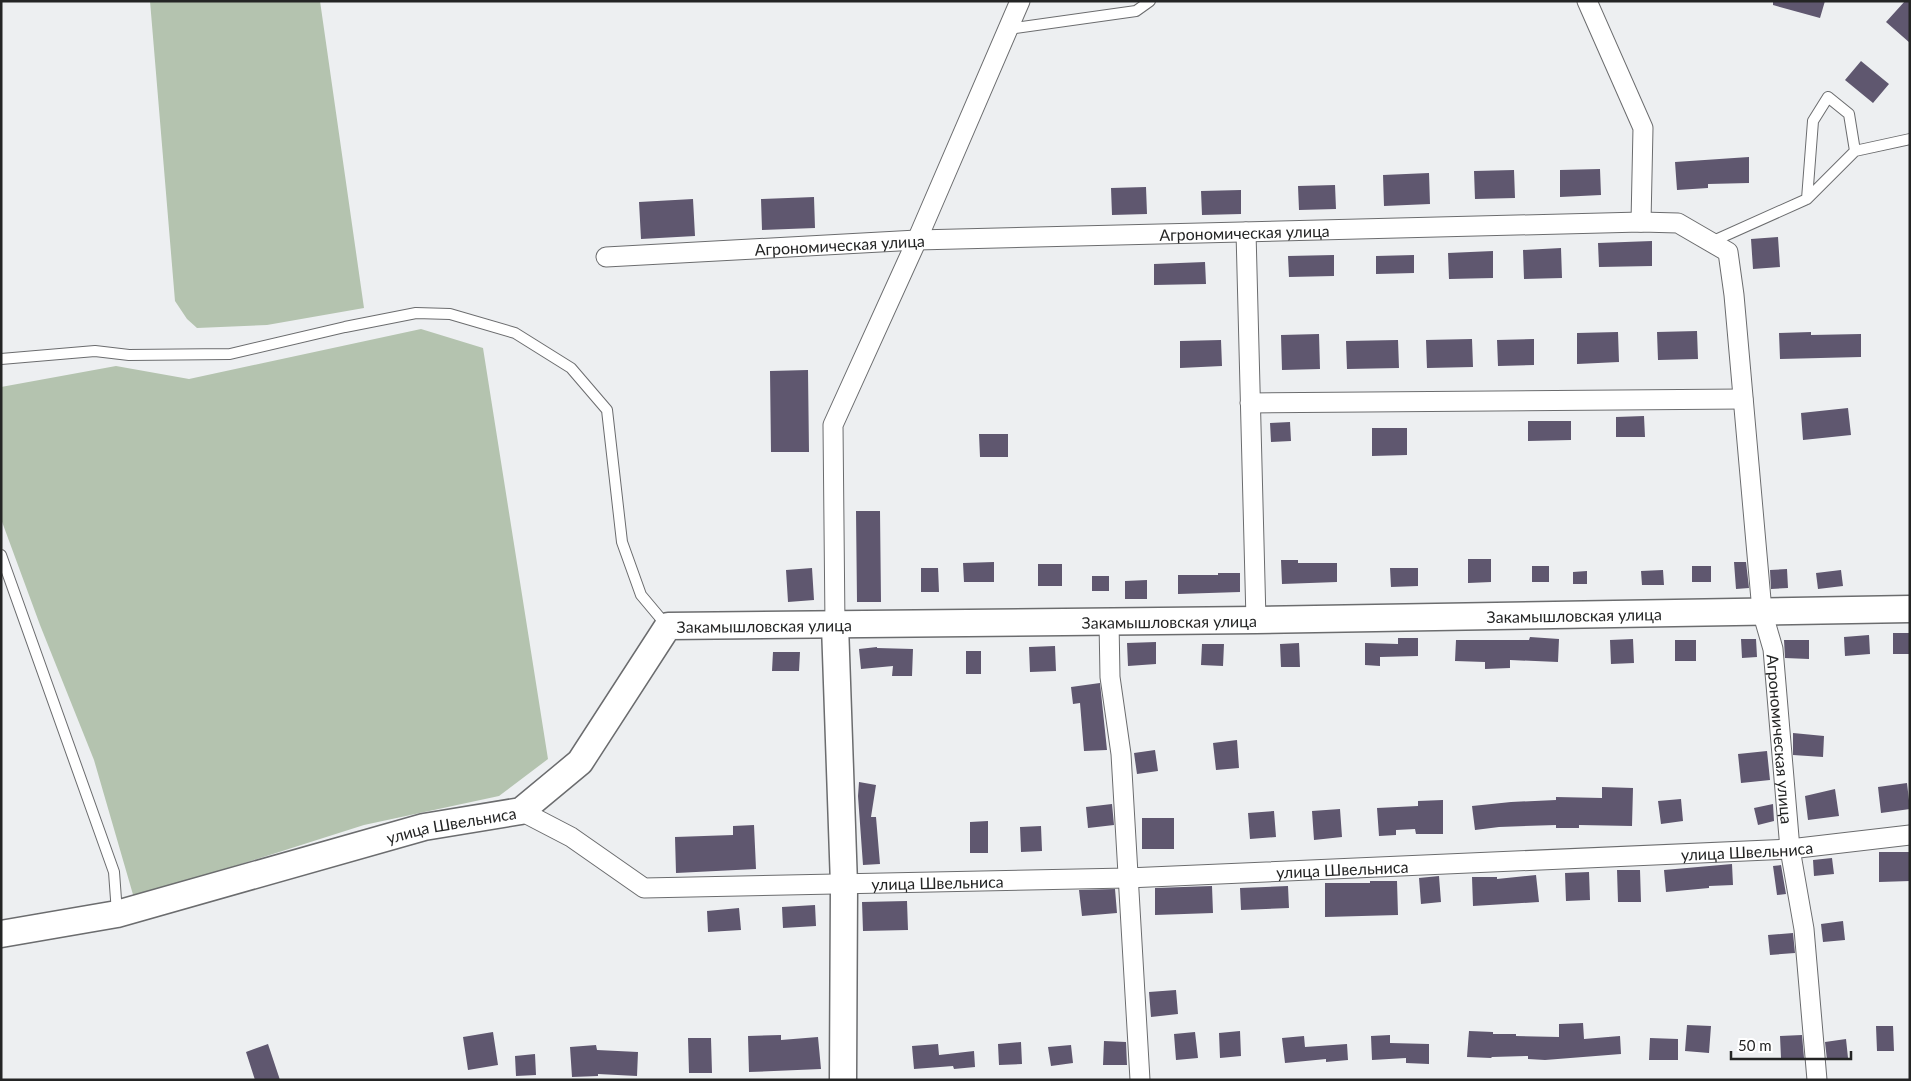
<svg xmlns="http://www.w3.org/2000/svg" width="1911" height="1081" viewBox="0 0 1911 1081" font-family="Lato,sans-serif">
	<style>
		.green { fill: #b4c3af }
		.building { fill: #5f576f }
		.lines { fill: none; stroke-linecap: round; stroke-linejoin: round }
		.lane-casing { stroke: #6b6c6e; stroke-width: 12 }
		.street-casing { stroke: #6b6c6e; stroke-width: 21 }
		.secondary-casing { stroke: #6b6c6e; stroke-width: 29 }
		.lane { stroke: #fff; stroke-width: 10 }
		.street { stroke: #fff; stroke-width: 19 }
		.secondary { stroke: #fff; stroke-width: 26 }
		.labels { text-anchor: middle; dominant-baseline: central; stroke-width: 5; stroke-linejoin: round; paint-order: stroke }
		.street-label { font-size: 16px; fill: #242525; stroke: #fff }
	</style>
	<rect width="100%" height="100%" fill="#edeff1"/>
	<path class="green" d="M 150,1 L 320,1 L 364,308 L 267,325 L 197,328 L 187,319 L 175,301 Z
		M 421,329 L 483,348 L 548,759 L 499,796 L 364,825 L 134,898 L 94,760 L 40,625 L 1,519 L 1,387 L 116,366 L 189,379 Z"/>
	<path class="building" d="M 1773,1 L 1825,1 L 1820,18 L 1773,5 Z
		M 1905,1 L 1910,1 L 1910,43 L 1886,22 Z
		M 1861,61 L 1889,84 L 1873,103 L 1845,80 Z
		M 1749,157 L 1749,183 L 1708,184 L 1708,188 L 1677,190 L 1675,162 Z
		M 1600,169 L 1601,195 L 1560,197 L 1560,170 Z
		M 1514,170 L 1515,198 L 1475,199 L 1474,171 Z
		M 1429,173 L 1430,204 L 1384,206 L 1383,175 Z
		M 1335,185 L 1336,209 L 1299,210 L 1298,186 Z
		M 1146,187 L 1147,214 L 1112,215 L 1111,188 Z
		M 1241,190 L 1241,214 L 1202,215 L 1201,191 Z
		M 814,197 L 815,228 L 762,230 L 761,199 Z
		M 693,199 L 695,236 L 641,239 L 639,202 Z
		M 1778,237 L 1780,267 L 1753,269 L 1751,239 Z
		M 1652,241 L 1652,266 L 1599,267 L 1598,243 Z
		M 1561,248 L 1562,278 L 1524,279 L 1523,250 Z
		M 1493,251 L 1493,278 L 1449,279 L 1448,253 Z
		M 1334,255 L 1334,276 L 1289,277 L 1288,256 Z
		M 1414,255 L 1414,273 L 1376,274 L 1376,256 Z
		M 1205,262 L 1206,284 L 1154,285 L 1154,264 Z
		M 1697,331 L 1698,359 L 1658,360 L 1657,332 Z
		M 1618,332 L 1619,362 L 1577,364 L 1577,333 Z
		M 1811,332 L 1811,335 L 1861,334 L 1861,357 L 1780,359 L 1779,333 Z
		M 1319,334 L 1320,369 L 1282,370 L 1281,335 Z
		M 1472,339 L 1473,367 L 1427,368 L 1426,340 Z
		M 1534,339 L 1534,365 L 1498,366 L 1497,340 Z
		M 1221,340 L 1222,366 L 1180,368 L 1180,341 Z
		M 1398,340 L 1399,368 L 1347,369 L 1346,341 Z
		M 808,370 L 809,452 L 771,452 L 770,371 Z
		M 1848,408 L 1851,435 L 1803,440 L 1801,413 Z
		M 1644,416 L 1645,437 L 1616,437 L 1616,417 Z
		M 1528,421 L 1571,421 L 1571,440 L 1528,441 Z
		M 1290,422 L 1291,441 L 1271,442 L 1270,423 Z
		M 1372,428 L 1407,428 L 1407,455 L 1372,456 Z
		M 979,434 L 1008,434 L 1008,457 L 980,457 Z
		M 856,511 L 880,511 L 881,602 L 857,602 Z
		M 1468,559 L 1491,559 L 1491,582 L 1468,583 Z
		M 1281,560 L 1298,560 L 1298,563 L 1337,563 L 1337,582 L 1282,584 Z
		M 994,562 L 994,582 L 964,582 L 963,563 Z
		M 1734,562 L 1746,562 L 1749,588 L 1736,589 Z
		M 1038,564 L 1062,564 L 1062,586 L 1038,586 Z
		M 1532,566 L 1549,566 L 1549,582 L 1532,582 Z
		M 1692,566 L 1711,566 L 1711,582 L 1692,582 Z
		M 812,568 L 814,600 L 788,602 L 786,570 Z
		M 921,568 L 938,568 L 939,592 L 921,592 Z
		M 1390,568 L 1418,568 L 1418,586 L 1391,587 Z
		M 1787,569 L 1788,588 L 1771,589 L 1770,570 Z
		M 1663,570 L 1664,585 L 1642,585 L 1641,571 Z
		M 1841,570 L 1843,586 L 1818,589 L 1816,573 Z
		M 1587,571 L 1587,584 L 1573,584 L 1573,572 Z
		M 1218,573 L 1240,573 L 1240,592 L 1178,594 L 1178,575 L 1218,575 Z
		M 1092,576 L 1109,576 L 1109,591 L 1092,591 Z
		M 1147,580 L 1147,599 L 1125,599 L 1125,581 Z
		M 1893,633 L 1910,633 L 1910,654 L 1893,654 Z
		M 1869,635 L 1870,654 L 1845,656 L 1844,637 Z
		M 1530,637 L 1559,639 L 1558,662 L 1510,660 L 1510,668 L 1485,669 L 1485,662 L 1455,661 L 1456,640 L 1529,640 Z
		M 1398,638 L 1418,638 L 1418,656 L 1380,657 L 1380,666 L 1365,665 L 1365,643 L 1398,644 Z
		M 1633,639 L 1634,663 L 1611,664 L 1610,640 Z
		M 1741,639 L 1756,639 L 1757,657 L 1742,658 Z
		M 1675,640 L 1696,640 L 1696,661 L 1675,661 Z
		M 1784,640 L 1809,640 L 1809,659 L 1785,658 Z
		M 1156,642 L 1156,664 L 1128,666 L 1127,643 Z
		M 1299,643 L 1300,667 L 1281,667 L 1280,644 Z
		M 1202,644 L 1224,644 L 1223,666 L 1201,665 Z
		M 1055,646 L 1056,671 L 1030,672 L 1029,647 Z
		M 877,647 L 877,648 L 913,649 L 912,676 L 892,676 L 893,666 L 861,669 L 859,649 Z
		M 966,651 L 981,651 L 981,674 L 966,674 Z
		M 773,652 L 800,652 L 799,671 L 772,671 Z
		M 1100,683 L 1107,750 L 1084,751 L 1080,703 L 1073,704 L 1071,687 Z
		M 1793,733 L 1824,736 L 1823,757 L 1793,755 Z
		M 1237,740 L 1239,768 L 1216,770 L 1213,743 Z
		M 1155,750 L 1158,771 L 1137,774 L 1134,753 Z
		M 1767,751 L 1770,780 L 1741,783 L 1738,754 Z
		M 859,782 L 876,785 L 871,817 L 876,817 L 880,864 L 863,865 L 858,796 Z
		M 1907,783 L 1910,809 L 1881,813 L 1878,787 Z
		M 1602,787 L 1633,788 L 1632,826 L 1579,825 L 1579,828 L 1556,828 L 1556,825 L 1499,827 L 1475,830 L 1472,806 L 1511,802 L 1556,800 L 1556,797 L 1602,798 Z
		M 1835,789 L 1839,816 L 1808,820 L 1805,796 Z
		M 1681,799 L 1683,821 L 1661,824 L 1658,801 Z
		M 1443,800 L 1443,834 L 1416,834 L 1415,829 L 1396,830 L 1396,835 L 1379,836 L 1377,808 L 1418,806 L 1418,801 Z
		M 1112,804 L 1114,825 L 1088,828 L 1086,807 Z
		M 1773,804 L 1774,821 L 1758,825 L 1754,808 Z
		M 1340,809 L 1342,837 L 1314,840 L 1312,811 Z
		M 1274,811 L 1276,837 L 1250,839 L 1248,813 Z
		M 1142,818 L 1174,818 L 1174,849 L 1142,849 Z
		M 988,821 L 988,853 L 970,853 L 970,822 Z
		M 754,825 L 756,869 L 676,873 L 675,837 L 733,835 L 733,826 Z
		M 1041,826 L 1042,851 L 1021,852 L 1020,827 Z
		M 1879,852 L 1909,852 L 1910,881 L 1879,882 Z
		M 1832,858 L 1834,874 L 1814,876 L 1813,860 Z
		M 1732,864 L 1733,885 L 1709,886 L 1709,888 L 1666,892 L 1664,870 Z
		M 1781,865 L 1786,894 L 1777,895 L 1773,866 Z
		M 1617,870 L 1640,870 L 1641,902 L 1618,902 Z
		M 1589,872 L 1590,900 L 1566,901 L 1565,873 Z
		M 1536,875 L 1539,902 L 1473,906 L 1472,877 L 1497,877 L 1497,879 Z
		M 1439,876 L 1441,902 L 1421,904 L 1419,878 Z
		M 1370,881 L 1397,881 L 1398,915 L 1325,917 L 1325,883 L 1370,883 Z
		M 1212,886 L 1213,913 L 1155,915 L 1155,888 Z
		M 1288,886 L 1289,908 L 1241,910 L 1240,888 Z
		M 1115,889 L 1117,913 L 1082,916 L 1079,890 Z
		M 907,901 L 908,930 L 863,931 L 862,902 Z
		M 815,905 L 816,926 L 783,928 L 782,907 Z
		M 739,908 L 741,930 L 708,932 L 707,911 Z
		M 1843,921 L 1845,940 L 1823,942 L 1821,924 Z
		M 1793,933 L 1795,953 L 1770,955 L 1768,935 Z
		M 1176,990 L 1178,1014 L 1151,1017 L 1149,992 Z
		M 1583,1023 L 1584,1039 L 1620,1036 L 1621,1054 L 1545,1060 L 1528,1059 L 1528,1056 L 1492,1057 L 1491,1058 L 1467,1057 L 1469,1031 L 1493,1032 L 1493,1034 L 1516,1034 L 1516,1036 L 1559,1037 L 1559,1024 Z
		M 1687,1025 L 1711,1026 L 1709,1053 L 1685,1051 Z
		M 1876,1026 L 1893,1026 L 1894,1051 L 1877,1051 Z
		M 1240,1031 L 1241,1056 L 1220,1058 L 1219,1033 Z
		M 493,1032 L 498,1065 L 468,1070 L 463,1037 Z
		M 1195,1032 L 1198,1058 L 1176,1060 L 1174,1034 Z
		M 781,1035 L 781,1040 L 818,1037 L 821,1069 L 749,1072 L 748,1036 Z
		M 1390,1035 L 1390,1043 L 1429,1044 L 1429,1064 L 1406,1063 L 1406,1058 L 1372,1060 L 1371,1036 Z
		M 1802,1035 L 1804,1058 L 1781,1058 L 1780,1036 Z
		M 1304,1036 L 1305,1047 L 1347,1044 L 1348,1060 L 1326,1062 L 1326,1059 L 1285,1063 L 1282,1038 Z
		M 688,1038 L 711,1038 L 712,1073 L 689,1073 Z
		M 1650,1038 L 1678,1039 L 1678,1060 L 1649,1060 Z
		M 1846,1039 L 1848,1058 L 1827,1060 L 1825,1042 Z
		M 1104,1041 L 1126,1042 L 1127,1065 L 1103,1065 Z
		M 1021,1042 L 1022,1064 L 999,1065 L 998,1044 Z
		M 268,1044 L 280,1080 L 255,1080 L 246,1052 Z
		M 938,1044 L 939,1055 L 974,1051 L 975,1067 L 954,1069 L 953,1066 L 914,1069 L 912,1046 Z
		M 596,1045 L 597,1050 L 638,1052 L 637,1076 L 598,1074 L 598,1076 L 572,1077 L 570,1047 Z
		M 1071,1045 L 1073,1063 L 1051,1066 L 1048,1047 Z
		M 535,1054 L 536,1075 L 516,1076 L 515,1056 Z"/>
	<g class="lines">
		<g class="lane-casing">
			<path id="lane" d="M 1008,29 L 1136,11 L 1150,1
				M 1855,151 L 1910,139
				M 1711,242 L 1807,199 L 1855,151 L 1849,114 L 1828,97 L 1813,121 L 1807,199
				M 1,359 L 95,351 L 129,355 L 230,354 L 345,327 L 416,313 L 450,314 L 515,333 L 571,368 L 607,410 L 622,542 L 641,595 L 667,626
				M 1,555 L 114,872 L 117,913"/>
		</g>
		<g class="street-casing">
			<g id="street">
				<path d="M 1587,1 L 1643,128 L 1641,222"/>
				<path d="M 1246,232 L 1256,620"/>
				<path id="s1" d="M 606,257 L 917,240 L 1641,222 L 1678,223 L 1728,252 L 1734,295 L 1762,611 L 1773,649 L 1790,849 L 1804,929 L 1817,1080"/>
				<path d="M 1250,403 L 1743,399"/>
				<path d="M 1109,621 L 1110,677 L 1121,754 L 1140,1080"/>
				<path d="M 835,625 L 833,425 L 917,240 L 1020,1"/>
				<path id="s2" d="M 521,811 L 571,837 L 644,888 L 1127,878 L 1790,849 L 1910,835"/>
			</g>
		</g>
		<g class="secondary-casing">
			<g id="secondary">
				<path d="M 835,625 L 844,885 L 843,1080"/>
				<path id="s3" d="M 1,934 L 117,914 L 424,827 L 521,811 L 580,762 L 668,626 L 1256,620 L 1910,609"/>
			</g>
		</g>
		<use href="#lane" class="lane"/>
		<use href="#street" class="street"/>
		<use href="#secondary" class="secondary"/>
	</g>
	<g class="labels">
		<g class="street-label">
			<text stroke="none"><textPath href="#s1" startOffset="639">Агрономическая улица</textPath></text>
			<text stroke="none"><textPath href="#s1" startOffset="234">Агрономическая улица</textPath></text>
			<text stroke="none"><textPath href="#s3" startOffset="1680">Закамышловская улица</textPath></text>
			<text stroke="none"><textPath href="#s3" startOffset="1275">Закамышловская улица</textPath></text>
			<text stroke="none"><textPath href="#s3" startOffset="870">Закамышловская улица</textPath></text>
			<text stroke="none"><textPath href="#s1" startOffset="1621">Агрономическая улица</textPath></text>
			<text stroke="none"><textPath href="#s3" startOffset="464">улица Швельниса</textPath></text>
			<text stroke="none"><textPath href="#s2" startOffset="1249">улица Швельниса</textPath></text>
			<text stroke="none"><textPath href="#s2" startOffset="844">улица Швельниса</textPath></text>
			<text stroke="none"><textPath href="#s2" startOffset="439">улица Швельниса</textPath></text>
		</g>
	</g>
	<rect width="1911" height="1081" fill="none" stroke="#242525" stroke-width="5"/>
	<path d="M1731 1051v8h120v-8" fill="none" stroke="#242525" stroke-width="2.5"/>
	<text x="1738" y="1051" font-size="15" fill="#242525" stroke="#ffffff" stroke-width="4" paint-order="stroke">50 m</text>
</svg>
